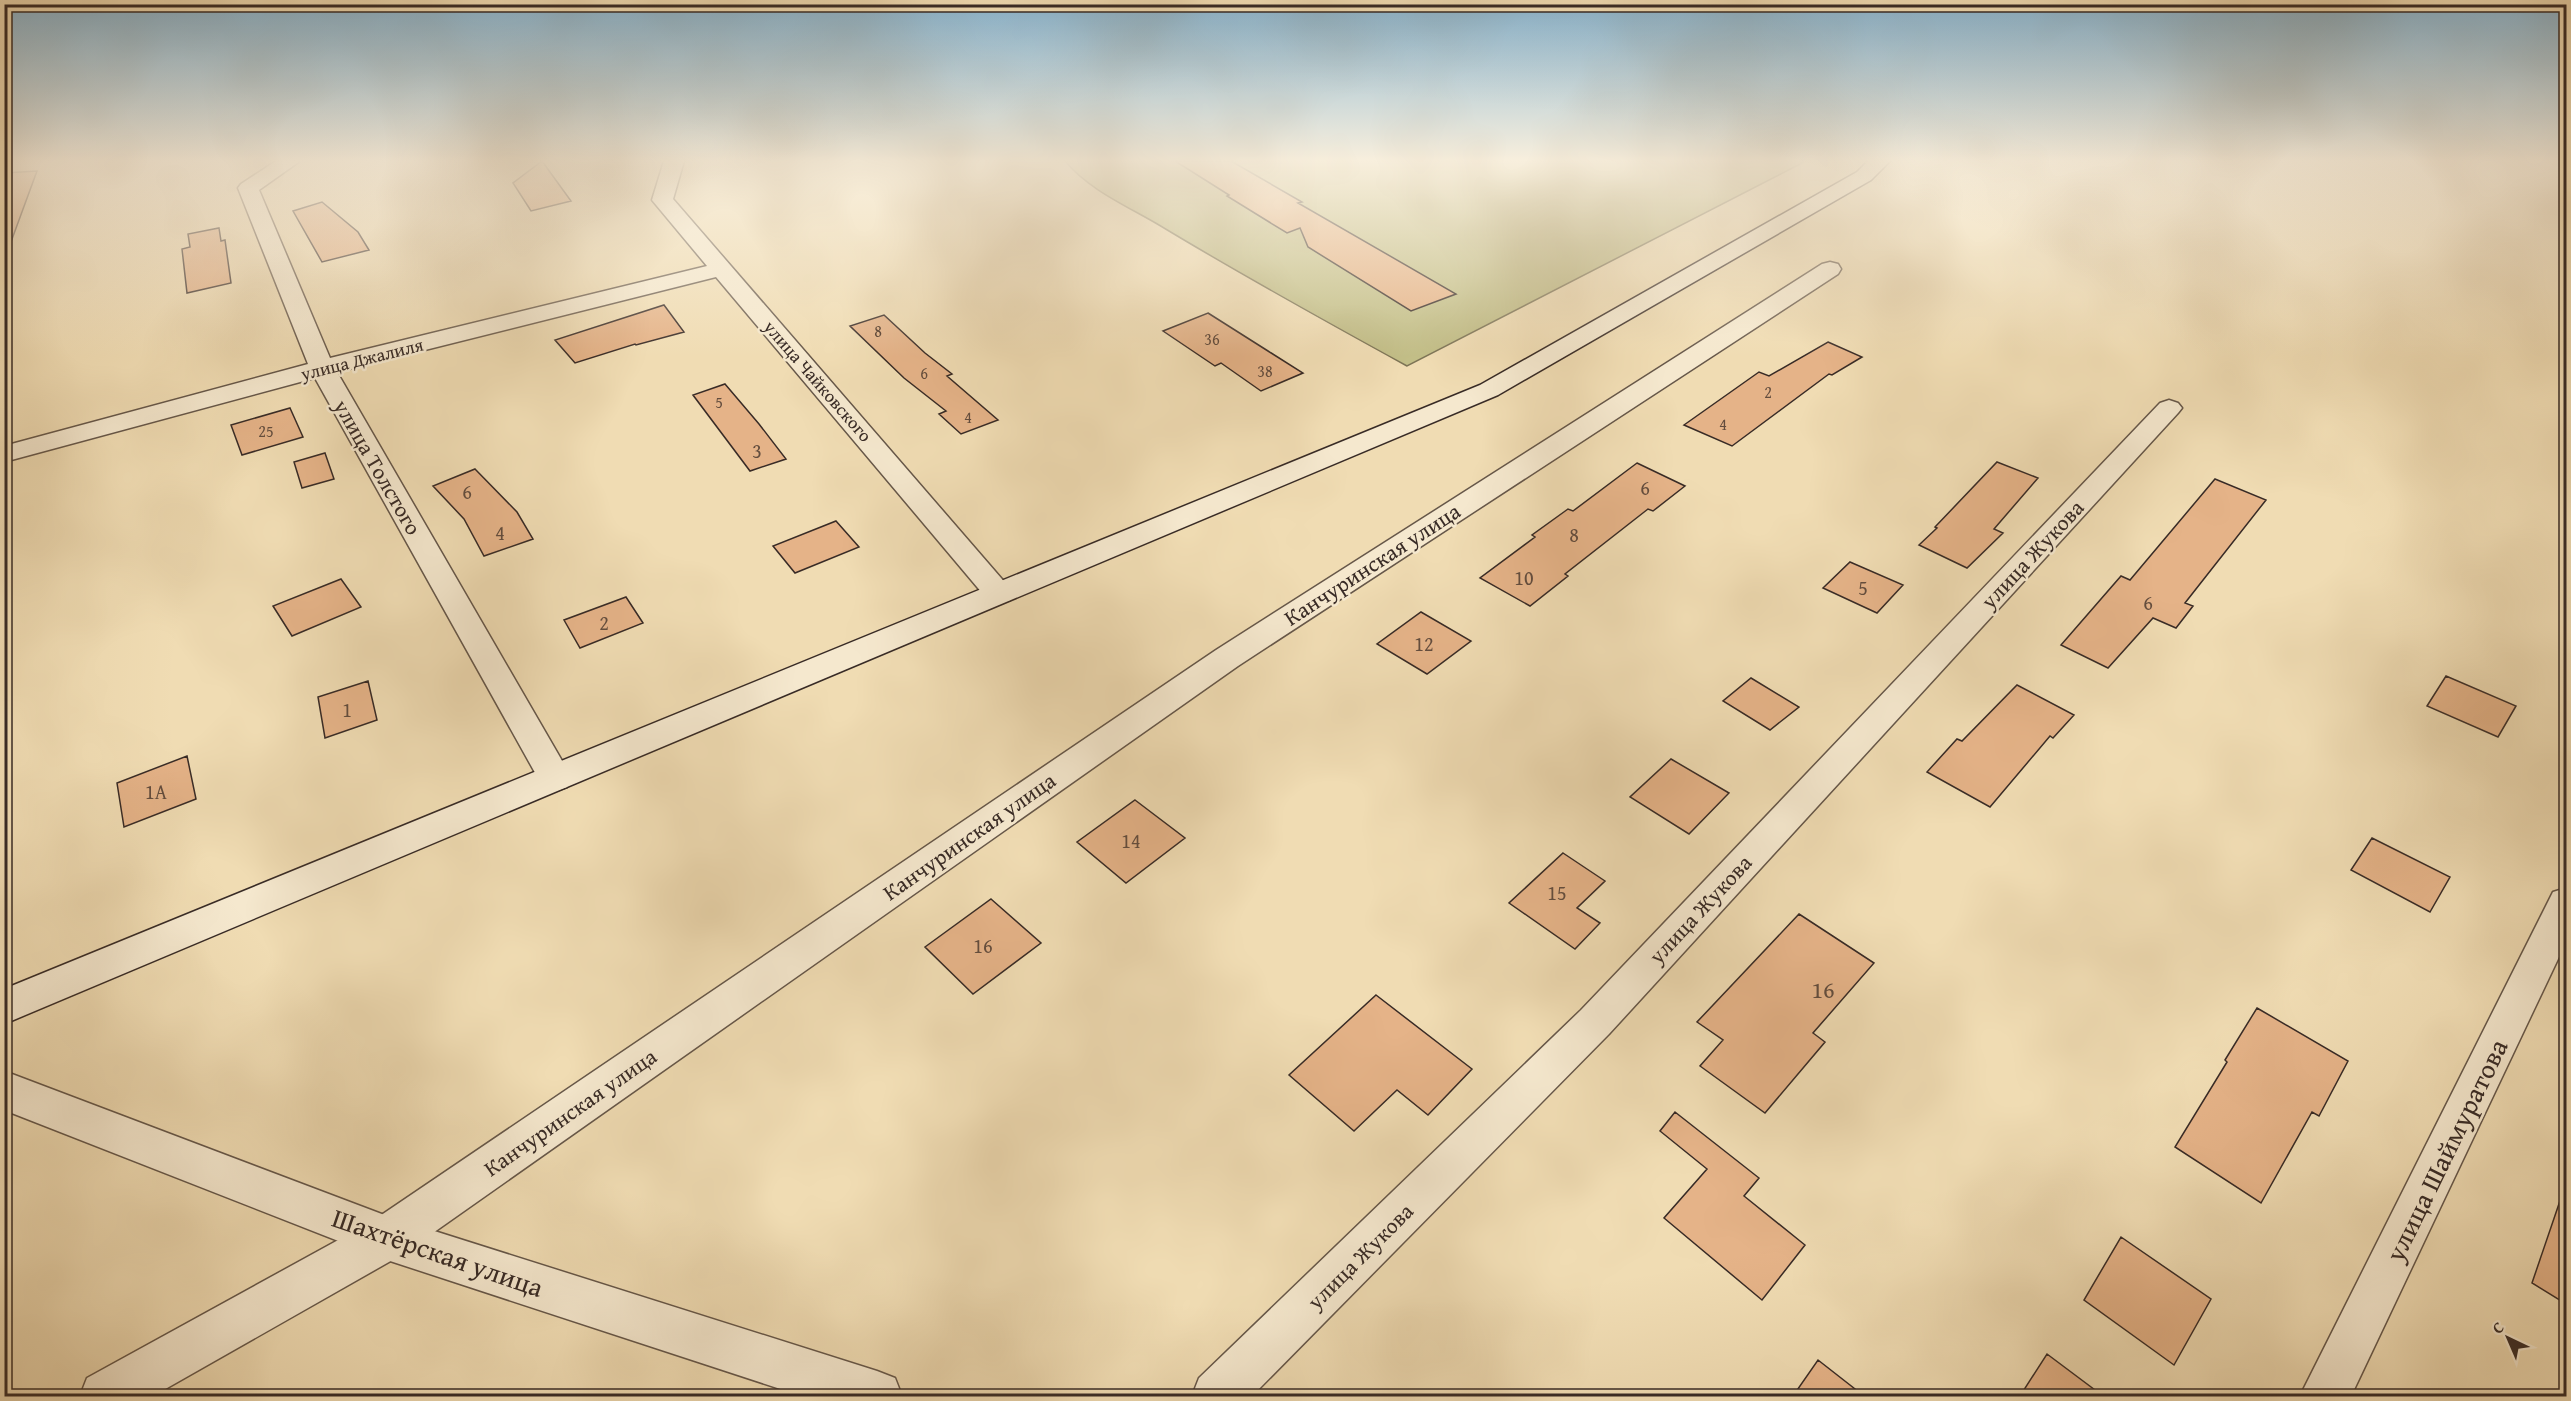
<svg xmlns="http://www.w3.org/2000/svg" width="2571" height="1401" viewBox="0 0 2571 1401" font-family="'Gentium Book Plus',serif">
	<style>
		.green { fill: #c2be87; stroke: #7d7456; stroke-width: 1.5 }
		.building { fill: #e5b388; stroke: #382b26; stroke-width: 1.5 }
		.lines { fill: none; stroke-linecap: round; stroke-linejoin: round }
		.minor-casing { stroke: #665749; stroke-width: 3 }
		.tertiary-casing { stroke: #665749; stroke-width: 3 }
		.secondary-casing { stroke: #382b26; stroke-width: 3 }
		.minor { fill: #f5e8ce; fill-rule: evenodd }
		.tertiary { fill: #f5e8ce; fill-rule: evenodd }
		.secondary { fill: #f5e8ce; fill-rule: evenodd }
		.labels { text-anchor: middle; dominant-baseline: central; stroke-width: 5; stroke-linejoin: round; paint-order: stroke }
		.far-number-label { font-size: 16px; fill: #634d3e }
		.far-street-label { font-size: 18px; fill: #382b26; stroke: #f5e8ce }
		.number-label { font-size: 20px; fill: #634d3e }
		.street-label { font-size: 22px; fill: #382b26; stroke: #f5e8ce }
		.near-number-label { font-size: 24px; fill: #634d3e }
		.near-street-label { font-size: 27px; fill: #382b26; stroke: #f5e8ce }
	</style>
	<rect width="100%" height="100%" fill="#f0dcb3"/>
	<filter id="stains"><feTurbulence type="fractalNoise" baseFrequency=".00333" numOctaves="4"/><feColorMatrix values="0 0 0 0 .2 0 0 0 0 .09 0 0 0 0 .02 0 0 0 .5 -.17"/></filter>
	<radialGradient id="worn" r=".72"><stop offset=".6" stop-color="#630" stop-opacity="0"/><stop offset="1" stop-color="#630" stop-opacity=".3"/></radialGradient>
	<path class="green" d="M 1065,161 L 1806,161 L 1407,366 C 1323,320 1240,274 1159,225 C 1127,206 1089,190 1065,161 Z"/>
	<path class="building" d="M 542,161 L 571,201 L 531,211 L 513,183 Z
		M 1175,161 L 1231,161 L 1302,202 L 1298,203 L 1456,294 L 1411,311 L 1308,247 L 1300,228 L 1287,233 L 1227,196 L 1229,195 Z
		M 37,171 L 8,250 L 4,250 L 4,173 Z
		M 322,202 L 358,232 L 369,250 L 322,262 L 293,211 Z
		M 219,228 L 221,241 L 225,240 L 231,283 L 187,293 L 182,249 L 190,247 L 188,234 Z
		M 664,305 L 684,332 L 636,345 L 635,344 L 575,363 L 555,340 Z
		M 1208,313 L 1268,351 L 1303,373 L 1261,391 L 1221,363 L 1215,366 L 1163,331 Z
		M 884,315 L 925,353 L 952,374 L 947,376 L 998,420 L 961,434 L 939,414 L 946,411 L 904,378 L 850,326 Z
		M 1828,342 L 1862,357 L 1832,375 L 1829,374 L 1732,446 L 1684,425 L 1759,372 L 1769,376 Z
		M 725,384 L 759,424 L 786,459 L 750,471 L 693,395 Z
		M 290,408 L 303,437 L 242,455 L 231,425 Z
		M 325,453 L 334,479 L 302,488 L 294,462 Z
		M 1997,462 L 2038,478 L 1994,529 L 2003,533 L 1967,568 L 1919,545 L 1937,528 L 1935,527 Z
		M 1637,463 L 1685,486 L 1653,511 L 1648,509 L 1565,574 L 1568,576 L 1530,606 L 1480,578 L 1535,537 L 1532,535 L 1568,509 L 1573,511 Z
		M 475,469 L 517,512 L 533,539 L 484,556 L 464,519 L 433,486 Z
		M 2215,479 L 2266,500 L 2185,603 L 2193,606 L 2176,628 L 2153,618 L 2108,668 L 2061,645 L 2121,576 L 2130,580 Z
		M 836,521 L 859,547 L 795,573 L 773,546 Z
		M 1850,562 L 1903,585 L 1877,613 L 1823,588 Z
		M 341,579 L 361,607 L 292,636 L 273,606 Z
		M 626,597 L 643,623 L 580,648 L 564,620 Z
		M 1421,612 L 1471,641 L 1427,674 L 1377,644 Z
		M 2446,676 L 2516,706 L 2498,737 L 2427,706 Z
		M 1751,678 L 1799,707 L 1770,730 L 1723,701 Z
		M 368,681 L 377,720 L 325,738 L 318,697 Z
		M 2017,685 L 2074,715 L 2053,738 L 2050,736 L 1990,807 L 1927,772 L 1957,739 L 1962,741 Z
		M 187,756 L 196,799 L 124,827 L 117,783 Z
		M 1671,759 L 1729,793 L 1689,834 L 1630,797 Z
		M 1135,800 L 1185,838 L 1126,883 L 1077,842 Z
		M 2372,838 L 2450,877 L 2430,912 L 2351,870 Z
		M 1563,853 L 1605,881 L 1577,908 L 1600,923 L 1575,949 L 1509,903 Z
		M 991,899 L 1041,943 L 973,994 L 925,947 Z
		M 1799,914 L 1874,963 L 1813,1033 L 1825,1042 L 1765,1113 L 1700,1066 L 1723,1040 L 1697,1022 Z
		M 1376,995 L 1472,1069 L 1428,1115 L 1397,1090 L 1354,1131 L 1289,1075 Z
		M 2257,1008 L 2348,1061 L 2319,1116 L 2312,1112 L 2261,1203 L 2175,1147 L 2227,1062 L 2225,1060 Z
		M 1675,1112 L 1759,1178 L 1744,1196 L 1805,1245 L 1762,1300 L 1664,1218 L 1707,1169 L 1660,1131 Z
		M 2562,1195 L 2566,1196 L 2566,1304 L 2532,1283 Z
		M 2121,1237 L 2211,1299 L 2174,1365 L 2084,1300 Z
		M 2047,1354 L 2103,1396 L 2020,1396 Z
		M 1818,1360 L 1864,1396 L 1793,1396 Z"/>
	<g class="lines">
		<g class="minor-casing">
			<path id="minor" d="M 276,161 L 300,161 L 259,190 L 330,358 L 707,266 L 652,200 L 664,161 L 684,161 L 673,199 L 1014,593 L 1010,600 L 999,603 L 988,600 L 716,277 L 337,372 L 572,778 L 567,787 L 555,791 L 543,787 L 315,378 L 4,462 L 4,446 L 308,364 L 238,188 L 241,184 Z
				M 1830,262 L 1838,264 L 1841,269 L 1838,274 L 1238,666 L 403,1254 L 153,1396 L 80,1396 L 87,1378 L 371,1222 L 1216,650 L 1822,264 Z
				M 2169,400 L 2178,403 L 2182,408 L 2178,413 L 1609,1034 L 1252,1396 L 1192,1396 L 1199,1378 L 1581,1010 L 2160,403 Z
				M 2566,888 L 2566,942 L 2351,1396 L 2300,1396 L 2553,892 Z"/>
		</g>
		<g class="tertiary-casing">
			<path id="tertiary" d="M 4,1071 L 387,1216 L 877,1371 L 895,1378 L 902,1396 L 802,1396 L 387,1260 L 4,1110 Z"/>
		</g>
		<g class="secondary-casing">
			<path id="secondary" d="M 1868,161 L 1890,161 L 1871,180 L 1498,395 L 4,1024 L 4,989 L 1480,385 L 1857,172 Z"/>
		</g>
		<use href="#minor" class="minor"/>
		<use href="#tertiary" class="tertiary"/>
		<use href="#secondary" class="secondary"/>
	</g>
	<linearGradient id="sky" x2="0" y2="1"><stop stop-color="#89b6d2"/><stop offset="0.45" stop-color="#f8efdd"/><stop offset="1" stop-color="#f8efdd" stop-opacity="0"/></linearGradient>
	<rect width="2571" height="357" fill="url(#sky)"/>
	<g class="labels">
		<g class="far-number-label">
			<text x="878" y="331">8</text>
			<text x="1212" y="339">36</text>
			<text x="1265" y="371">38</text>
			<text x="924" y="373">6</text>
			<text x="1768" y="392">2</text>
			<text x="719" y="402">5</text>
			<text x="968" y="417">4</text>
			<text x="1723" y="424">4</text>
			<text x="266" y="431">25</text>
		</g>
		<g class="far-street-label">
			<text transform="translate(362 359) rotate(-14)">улица Джалиля</text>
			<text transform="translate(818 381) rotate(49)">улица Чайковского</text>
		</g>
		<g class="number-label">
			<text x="757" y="450">3</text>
			<text x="1645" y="487">6</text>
			<text x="467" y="491">6</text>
			<text x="500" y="532">4</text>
			<text x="1574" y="534">8</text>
			<text x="1524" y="577">10</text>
			<text x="1863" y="587">5</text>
			<text x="2148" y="602">6</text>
			<text x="604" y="622">2</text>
			<text x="1424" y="643">12</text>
			<text x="347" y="709">1</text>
			<text x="156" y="791">1А</text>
			<text x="1131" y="840">14</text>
			<text x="1557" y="892">15</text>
			<text x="983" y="945">16</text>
		</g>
		<g class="street-label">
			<text transform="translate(378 467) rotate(60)">улица Толстого</text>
			<text transform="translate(2032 554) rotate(-47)">улица Жукова</text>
			<text transform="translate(1372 564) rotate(-33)">Канчуринская улица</text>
			<text transform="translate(969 836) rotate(-35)">Канчуринская улица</text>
			<text transform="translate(1700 909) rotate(-47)">улица Жукова</text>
			<text transform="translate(570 1112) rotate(-35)">Канчуринская улица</text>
			<text transform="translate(1360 1256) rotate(-45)">улица Жукова</text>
		</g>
		<g class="near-number-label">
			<text x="1823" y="989">16</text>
		</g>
		<g class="near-street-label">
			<text transform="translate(2446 1150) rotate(-64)">улица Шаймуратова</text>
			<text transform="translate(438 1252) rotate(19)">Шахтёрская улица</text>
		</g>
	</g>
	<rect width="2571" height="1401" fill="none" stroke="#f0dcb3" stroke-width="24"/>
	<rect x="6" y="6" width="2559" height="1389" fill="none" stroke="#382b26" stroke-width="3"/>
	<rect x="12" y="12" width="2547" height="1377" fill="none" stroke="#382b26" stroke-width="1.5"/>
	<g transform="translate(2508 1338) rotate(316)" stroke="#f5e8ce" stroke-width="4.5" paint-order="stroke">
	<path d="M0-4.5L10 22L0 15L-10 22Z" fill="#382b26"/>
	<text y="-9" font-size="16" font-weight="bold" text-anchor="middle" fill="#382b26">С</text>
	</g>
	<rect width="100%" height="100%" filter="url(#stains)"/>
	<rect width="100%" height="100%" fill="url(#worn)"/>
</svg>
